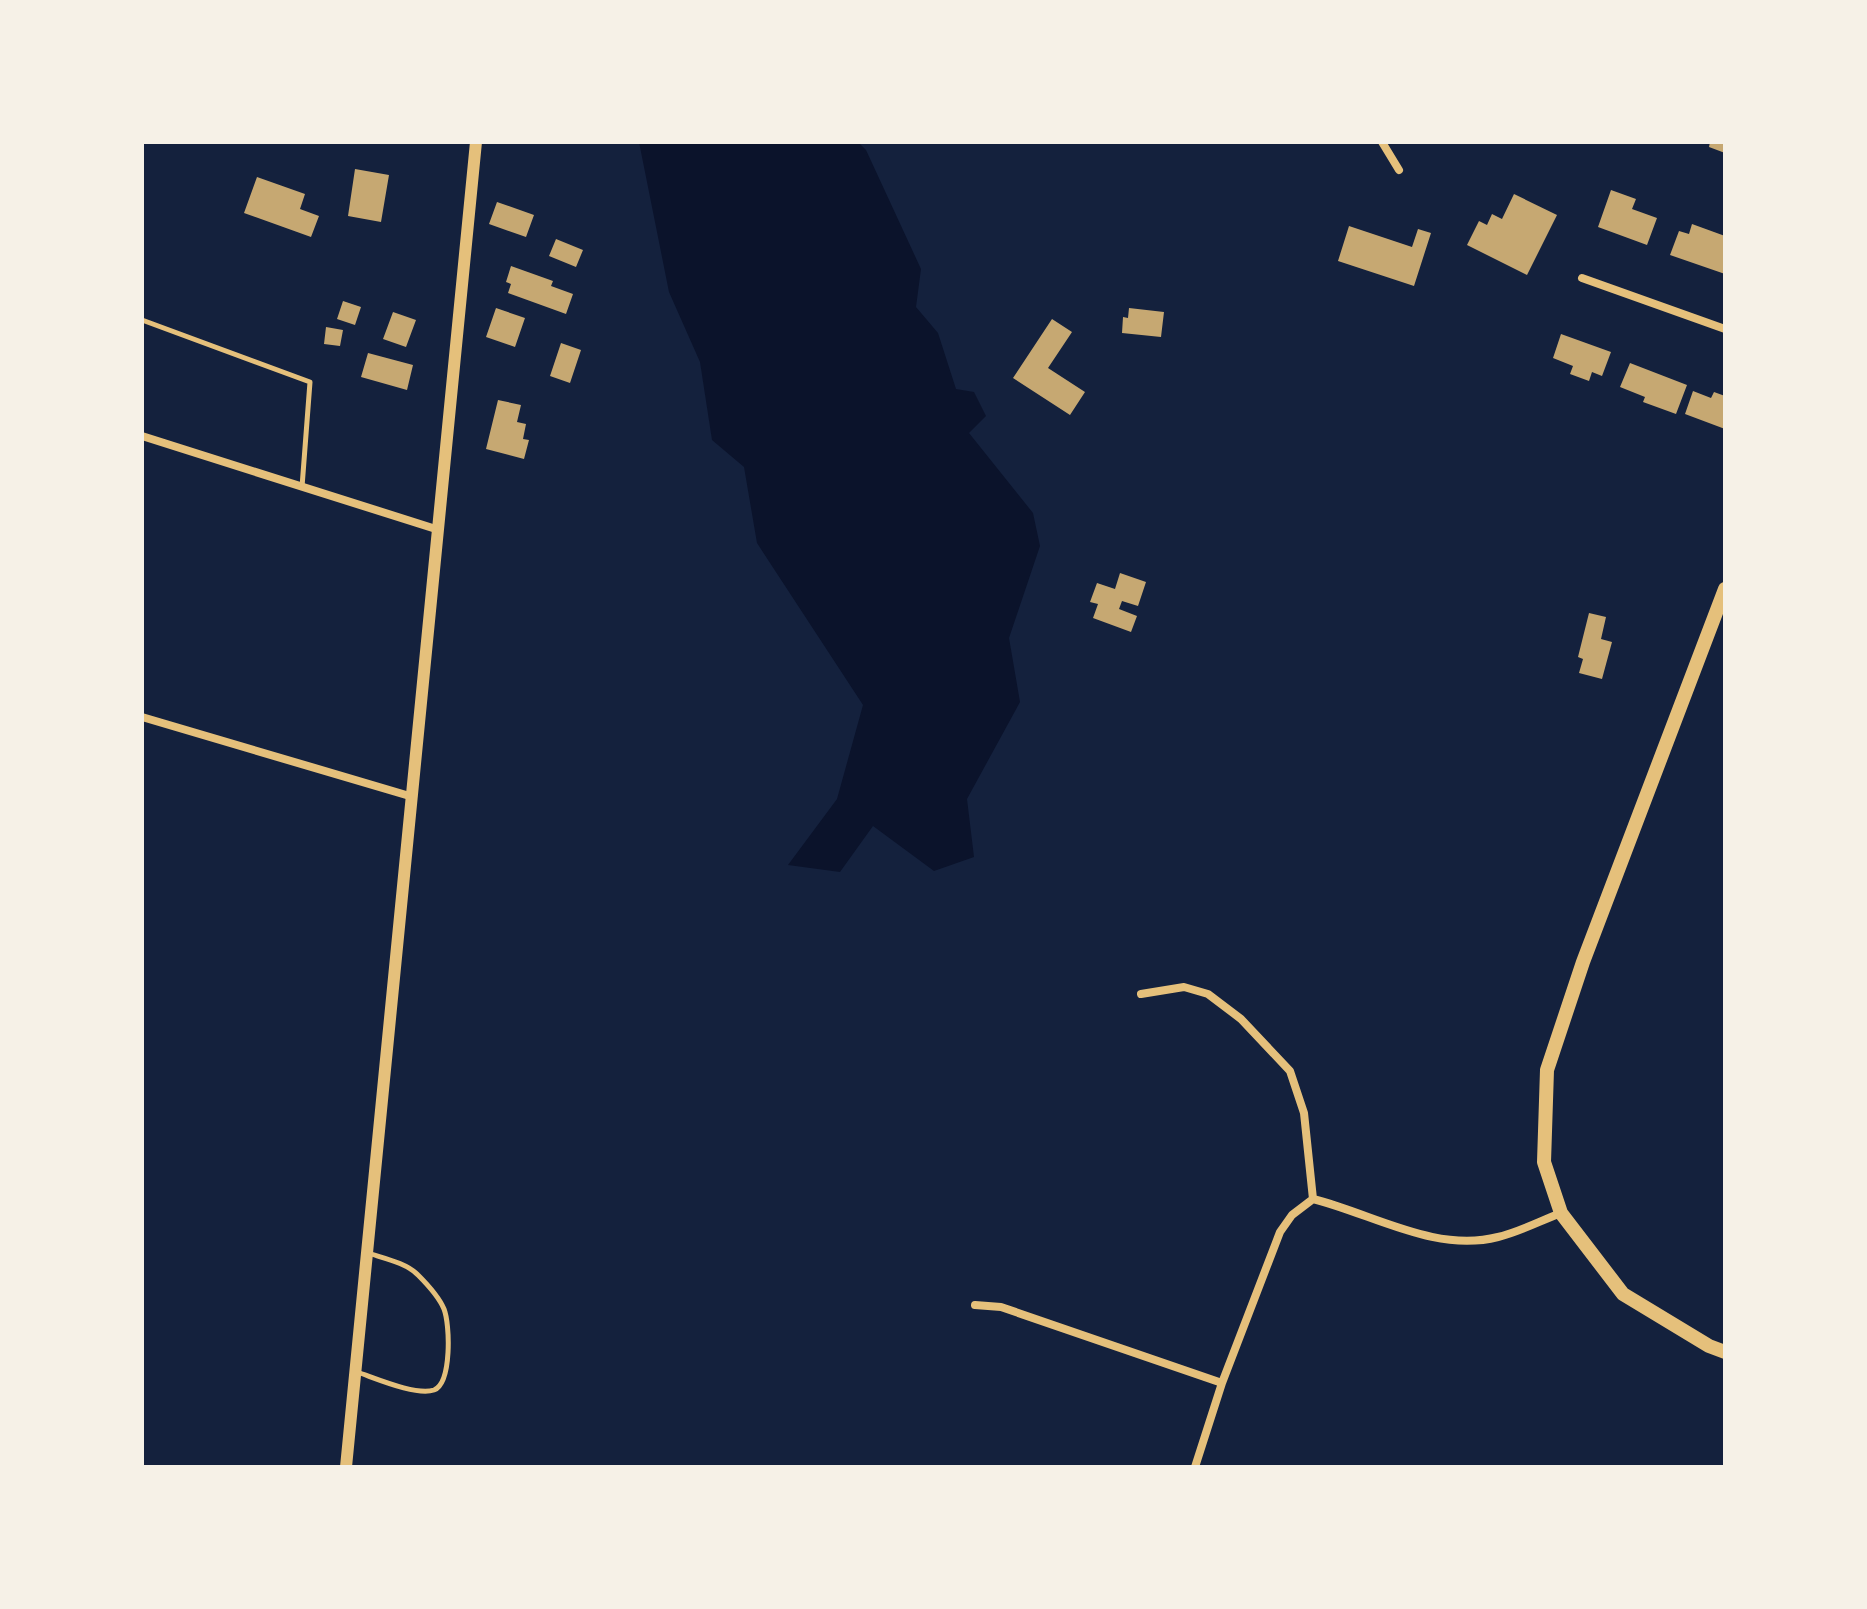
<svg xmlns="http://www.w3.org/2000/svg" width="1867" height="1609" viewBox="0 0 1867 1609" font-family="'Sofia Sans Condensed',sans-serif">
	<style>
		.water { fill: #0b132b }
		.building { fill: #c6a872 }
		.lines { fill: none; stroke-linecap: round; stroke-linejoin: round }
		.service { stroke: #e5c07b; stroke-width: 5 }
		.minor { stroke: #e5c07b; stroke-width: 8 }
		.tertiary { stroke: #e5c07b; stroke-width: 12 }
		.secondary { stroke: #e5c07b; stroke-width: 14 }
	</style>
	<rect width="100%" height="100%" fill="#14213d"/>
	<path class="water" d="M 639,142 L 858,142 L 866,150 L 921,269 L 916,307 L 938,333 L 956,389 L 974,392 L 986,416 L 969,433 L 1033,513 L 1040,546 L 1009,638 L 1020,702 L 967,799 L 974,857 L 934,871 L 873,826 L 840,872 L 788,865 L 837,799 L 863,705 L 757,543 L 744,467 L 712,440 L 700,362 L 669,292 Z"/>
	<path class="building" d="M 1710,142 L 1725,142 L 1725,153 L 1709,147 Z
		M 355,169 L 389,175 L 381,222 L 348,216 Z
		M 257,177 L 305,194 L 300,209 L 319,216 L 311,237 L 244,213 Z
		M 1611,190 L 1636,199 L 1632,209 L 1657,218 L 1647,245 L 1598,227 Z
		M 1514,194 L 1557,215 L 1527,275 L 1467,245 L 1479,221 L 1487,225 L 1492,214 L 1502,219 Z
		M 497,202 L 534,215 L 526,237 L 489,224 Z
		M 1692,224 L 1725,236 L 1725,274 L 1670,255 L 1679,231 L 1689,234 Z
		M 1349,226 L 1412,247 L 1418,229 L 1431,233 L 1414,286 L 1338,261 Z
		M 556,239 L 583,250 L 576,267 L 549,256 Z
		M 511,266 L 553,281 L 551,286 L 573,294 L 566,314 L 508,293 L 511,284 L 506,282 Z
		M 343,301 L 361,307 L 355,325 L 337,319 Z
		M 496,308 L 525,318 L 515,347 L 486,337 Z
		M 1129,308 L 1164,312 L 1161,337 L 1122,333 L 1123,317 L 1128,318 Z
		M 393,312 L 416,320 L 406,347 L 383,339 Z
		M 1052,319 L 1072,332 L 1048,368 L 1085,392 L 1070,415 L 1013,378 Z
		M 326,327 L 343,330 L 340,346 L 324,344 Z
		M 1561,334 L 1611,352 L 1602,376 L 1592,372 L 1589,381 L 1570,374 L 1573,366 L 1553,358 Z
		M 561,343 L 581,350 L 570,383 L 550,376 Z
		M 368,353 L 413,365 L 407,390 L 361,377 Z
		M 1630,363 L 1687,385 L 1676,414 L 1643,402 L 1645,397 L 1620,387 Z
		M 1693,391 L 1711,398 L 1714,392 L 1725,396 L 1725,429 L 1685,414 Z
		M 498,400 L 521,405 L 517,422 L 526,424 L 523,439 L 529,440 L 524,459 L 486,449 Z
		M 1120,573 L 1146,582 L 1138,606 L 1122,601 L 1119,609 L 1137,616 L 1131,632 L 1093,618 L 1098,604 L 1090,602 L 1097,583 L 1115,589 Z
		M 1589,613 L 1606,617 L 1601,639 L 1612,642 L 1602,679 L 1579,673 L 1583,659 L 1578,657 Z"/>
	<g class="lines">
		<path class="service" d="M 142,320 L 310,382 L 302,487
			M 357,1372 C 375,1378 416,1396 434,1390 C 452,1383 450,1324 444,1309 C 439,1297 427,1284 418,1275 C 407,1263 383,1258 368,1253"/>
		<path class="minor" d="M 1382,142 L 1399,170
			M 1582,278 L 1725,329
			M 142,436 L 439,530
			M 142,717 L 413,797
			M 1141,994 L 1184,987 L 1208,994 L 1241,1019 L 1290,1071 L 1304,1113 L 1313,1199
			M 975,1305 L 1001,1307 L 1222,1383
			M 1195,1467 L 1222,1383 L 1280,1232 L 1292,1215 L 1313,1199 C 1373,1214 1435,1253 1498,1237 C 1519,1232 1540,1221 1561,1213"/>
		<path class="tertiary" d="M 346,1467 L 476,142"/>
		<path class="secondary" d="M 1725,589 L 1583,962 L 1547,1070 L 1544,1162 L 1561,1213 L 1623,1294 L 1709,1346 L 1725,1352"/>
	</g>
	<rect width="1867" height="1609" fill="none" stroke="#f6f1e7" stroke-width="288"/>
</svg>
